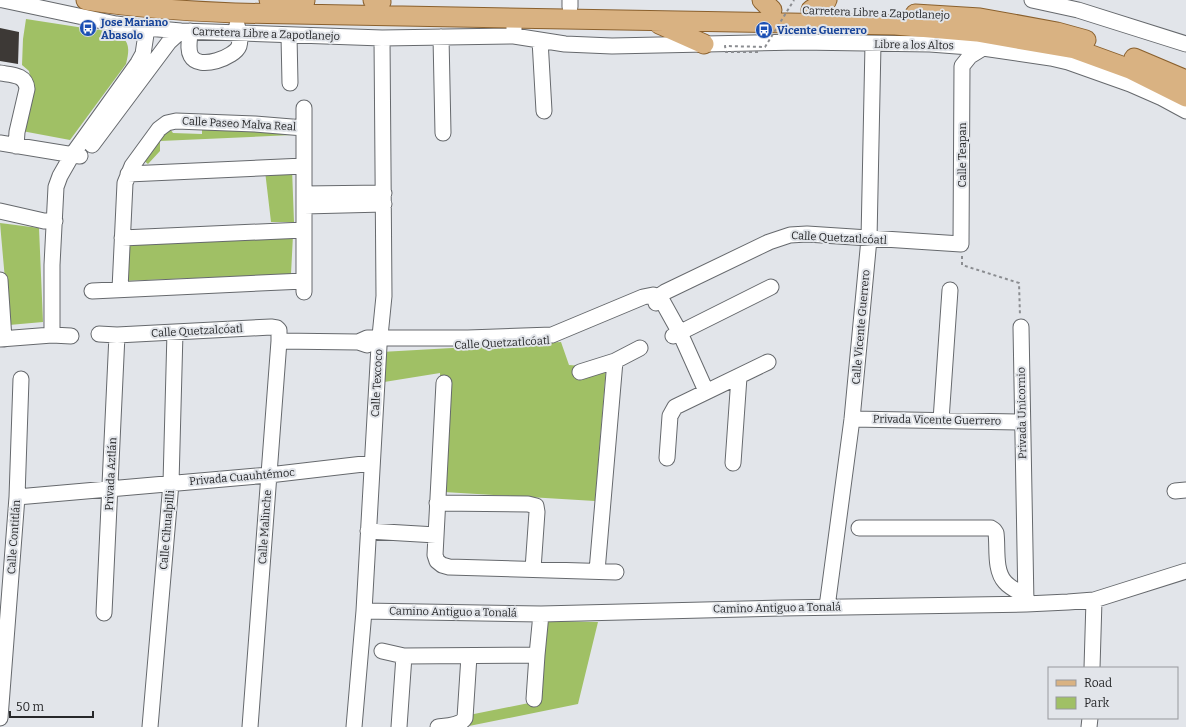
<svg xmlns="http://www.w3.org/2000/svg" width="1186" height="727" viewBox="0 0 1186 727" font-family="Bitter,serif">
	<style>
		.green { fill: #a0c065 }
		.building { fill: #3d3936 }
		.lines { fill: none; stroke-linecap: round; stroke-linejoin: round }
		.minor-casing { stroke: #66696d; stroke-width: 17 }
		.major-casing { stroke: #8a602d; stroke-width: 21 }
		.path { stroke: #8b8d91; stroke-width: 2; stroke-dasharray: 3 3; stroke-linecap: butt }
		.minor { stroke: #fff; stroke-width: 15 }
		.major { stroke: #d9b282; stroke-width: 19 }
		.path-bridge { stroke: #8b8d91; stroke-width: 2; stroke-dasharray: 3 3; stroke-linecap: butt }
		.labels { text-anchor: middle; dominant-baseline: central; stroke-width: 4; stroke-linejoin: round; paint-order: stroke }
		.street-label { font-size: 11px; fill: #27282a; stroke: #e2e5ea }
		.transit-label { font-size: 11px; font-weight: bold; fill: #164399; stroke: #e2e5ea; text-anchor: start }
	</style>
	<rect width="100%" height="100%" fill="#e2e5ea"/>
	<path class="green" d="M 26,19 L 97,30 L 106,27 C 126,39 132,40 126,64 L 70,140 L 22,131 L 31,82 L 29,71 L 22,65 L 23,39 Z
		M 168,126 L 173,133 L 202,134 L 202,127 L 292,135 L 160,141 L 160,151 L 148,164 L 142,159 Z
		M 292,169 L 294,222 L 271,222 L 265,171 Z
		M 0,223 L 39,228 L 43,322 L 9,325 Z
		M 293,235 L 291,274 L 122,281 L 124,240 Z
		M 561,342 L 569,365 L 606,368 L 595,501 L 444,492 L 440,373 L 378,383 L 381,352 Z
		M 546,621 L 598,622 L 578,704 L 469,726 L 469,715 L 534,702 Z"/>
	<path class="building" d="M 0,28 L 19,32 L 18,64 L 0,61 Z"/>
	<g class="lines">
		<g class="minor-casing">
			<path id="minor" d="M 3,0 L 116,24 L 147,28 L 181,31 L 382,38 L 514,36 L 514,26
				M 570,0 L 570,7
				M 1032,0 L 1078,10 L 1186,44
				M 190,31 C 190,39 187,49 191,56 C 199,71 235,57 239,46 C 241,39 239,31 237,25
				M 289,36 L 290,83
				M 514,36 L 565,44 L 612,46 L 800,42 L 930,44 L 983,48 L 1051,58 L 1068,62 L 1130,84 L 1162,98 L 1186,111
				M 441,37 L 443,133
				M 540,40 L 544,111
				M 0,73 C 11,75 26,74 27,89 L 17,132 L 16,146
				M 304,108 L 304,292
				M 0,143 L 80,156
				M 92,145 L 169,42 L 181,31
				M 128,174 L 304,166
				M 304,194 L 384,193
				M 304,206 L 384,204
				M 0,211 L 44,221 L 55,221
				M 122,238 L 304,230
				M 0,280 L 4,339
				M 120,289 L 125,183 L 132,166 L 159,129 L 167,123 L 176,121 L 255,124 L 304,128
				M 92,291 L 304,281
				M 656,303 L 662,294 L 665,292 L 769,242 L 790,235 L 807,234 L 961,244 L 962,66 L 970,56 L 983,48
				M 1021,327 L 1026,604
				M 99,334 L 117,335 L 271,327 L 277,328 L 279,330 L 279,341 L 250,727
				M 52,335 L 52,265 L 56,187 L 60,176 L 72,155 L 138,63 L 143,54 L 147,28
				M 673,336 L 771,287
				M 0,339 L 52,335 L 71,336
				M 279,341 L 358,342 L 367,345
				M 358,342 L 367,338 L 468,338 L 552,335 L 643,297 L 653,295 L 660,297 L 680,333 L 706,391
				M 580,372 L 615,361 L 640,348
				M 444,383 L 435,555 L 437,561 L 442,565 L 449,567 L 616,572
				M 852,419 L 1022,422
				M 941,420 L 950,290
				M 667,458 L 670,416 L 675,407 L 768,362
				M 733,463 L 739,377
				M 1175,491 L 1186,490
				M 17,497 L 269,475 L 372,463
				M 437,503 L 528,504 L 536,506 L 537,512 L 533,569
				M 859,528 L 991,528 L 994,530 L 996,533 C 998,547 994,570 1005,582 C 1010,588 1019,592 1026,596
				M 368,531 L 436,535
				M 597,571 L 615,361
				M 827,607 L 852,419 L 869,239 L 873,44
				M 364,611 L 541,614 L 782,608 L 1026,604 L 1068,602 L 1094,600 L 1186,571
				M 104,613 L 117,335
				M 382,651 L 404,656 L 537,655
				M 1092,668 L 1094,600
				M 534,699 L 537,655 L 541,614
				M 0,718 L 17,497 L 21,379
				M 150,727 L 171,483 L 175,332
				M 354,727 L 364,611 L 379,346 L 384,296 L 382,38
				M 399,727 L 404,656
				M 438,727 C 446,726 460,726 465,718 L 469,656
				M 1089,727 L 1090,718"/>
		</g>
		<g class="major-casing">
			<path id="major" d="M 86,0 C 135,8 185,11 235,13 L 895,25 L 977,32 L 1075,49 L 1130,69 L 1186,97
				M 269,0 L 305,1
				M 373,0 L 381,2
				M 762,0 L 772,10
				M 811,10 L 827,0
				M 915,14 L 980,18 L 1057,32 L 1086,40
				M 659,24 L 704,44
				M 1134,58 L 1186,80"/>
		</g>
		<path class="path" d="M 962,256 L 962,265 L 1019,283 L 1020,316"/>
		<use href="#minor" class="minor"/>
		<use href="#major" class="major"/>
		<path class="path-bridge" d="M 758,52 L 726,52 L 725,46 L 765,47 L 794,0"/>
	</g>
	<defs>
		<g id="bus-disc" transform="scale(0.9)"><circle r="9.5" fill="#1a4fb4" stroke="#e2e5ea"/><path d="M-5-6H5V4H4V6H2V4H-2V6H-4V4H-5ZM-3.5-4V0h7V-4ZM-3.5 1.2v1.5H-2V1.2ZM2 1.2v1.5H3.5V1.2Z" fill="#fff"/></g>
	</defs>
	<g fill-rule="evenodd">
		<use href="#bus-disc" x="88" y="28"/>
		<use href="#bus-disc" x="764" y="30"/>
	</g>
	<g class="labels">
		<g class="street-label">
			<text transform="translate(876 13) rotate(2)">Carretera Libre a Zapotlanejo</text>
			<text transform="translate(266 34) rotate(2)">Carretera Libre a Zapotlanejo</text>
			<text transform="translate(914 45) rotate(1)">Libre a los Altos</text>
			<text transform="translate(239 124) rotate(3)">Calle Paseo Malva Real</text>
			<text transform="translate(962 155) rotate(-90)">Calle Teapan</text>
			<text transform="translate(839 238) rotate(3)">Calle Quetzatlcóatl</text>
			<text transform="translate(861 327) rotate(-85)">Calle Vicente Guerrero</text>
			<text transform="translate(197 331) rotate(-3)">Calle Quetzalcóatl</text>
			<text transform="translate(502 343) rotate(-3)">Calle Quetzatlcóatl</text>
			<text transform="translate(377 383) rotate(-87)">Calle Texcoco</text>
			<text transform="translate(1022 413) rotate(-91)">Privada Unicornio</text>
			<text transform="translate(937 420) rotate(1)">Privada Vicente Guerrero</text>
			<text transform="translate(111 474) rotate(-87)">Privada Aztlán</text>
			<text transform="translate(242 477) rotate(-5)">Privada Cuauhtémoc</text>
			<text transform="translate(265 527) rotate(-86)">Calle Malinche</text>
			<text transform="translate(167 530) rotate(-85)">Calle Cihualpilli</text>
			<text transform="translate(14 537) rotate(-86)">Calle Contitlán</text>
			<text transform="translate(777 608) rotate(-1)">Camino Antiguo a Tonalá</text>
			<text transform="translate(453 612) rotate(1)">Camino Antiguo a Tonalá</text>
		</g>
		<g class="transit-label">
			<text x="101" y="22">Jose Mariano<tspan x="101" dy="13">Abasolo</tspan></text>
			<text x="777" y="30">Vicente Guerrero</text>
		</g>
	</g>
	<rect x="1048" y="667" width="130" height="52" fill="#e2e5ea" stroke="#97999d"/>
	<rect x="1056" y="680" width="20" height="6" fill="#d9b282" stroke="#97999d"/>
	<text x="1084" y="687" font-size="12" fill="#27282a">Road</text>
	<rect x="1056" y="697" width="20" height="12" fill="#a0c065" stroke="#97999d"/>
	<text x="1084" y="707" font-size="12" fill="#27282a">Park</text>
	<path d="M10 711v6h83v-6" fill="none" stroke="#27282a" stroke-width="2"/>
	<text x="16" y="711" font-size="12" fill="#27282a" stroke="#e2e5ea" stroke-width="3" paint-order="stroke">50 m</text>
</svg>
